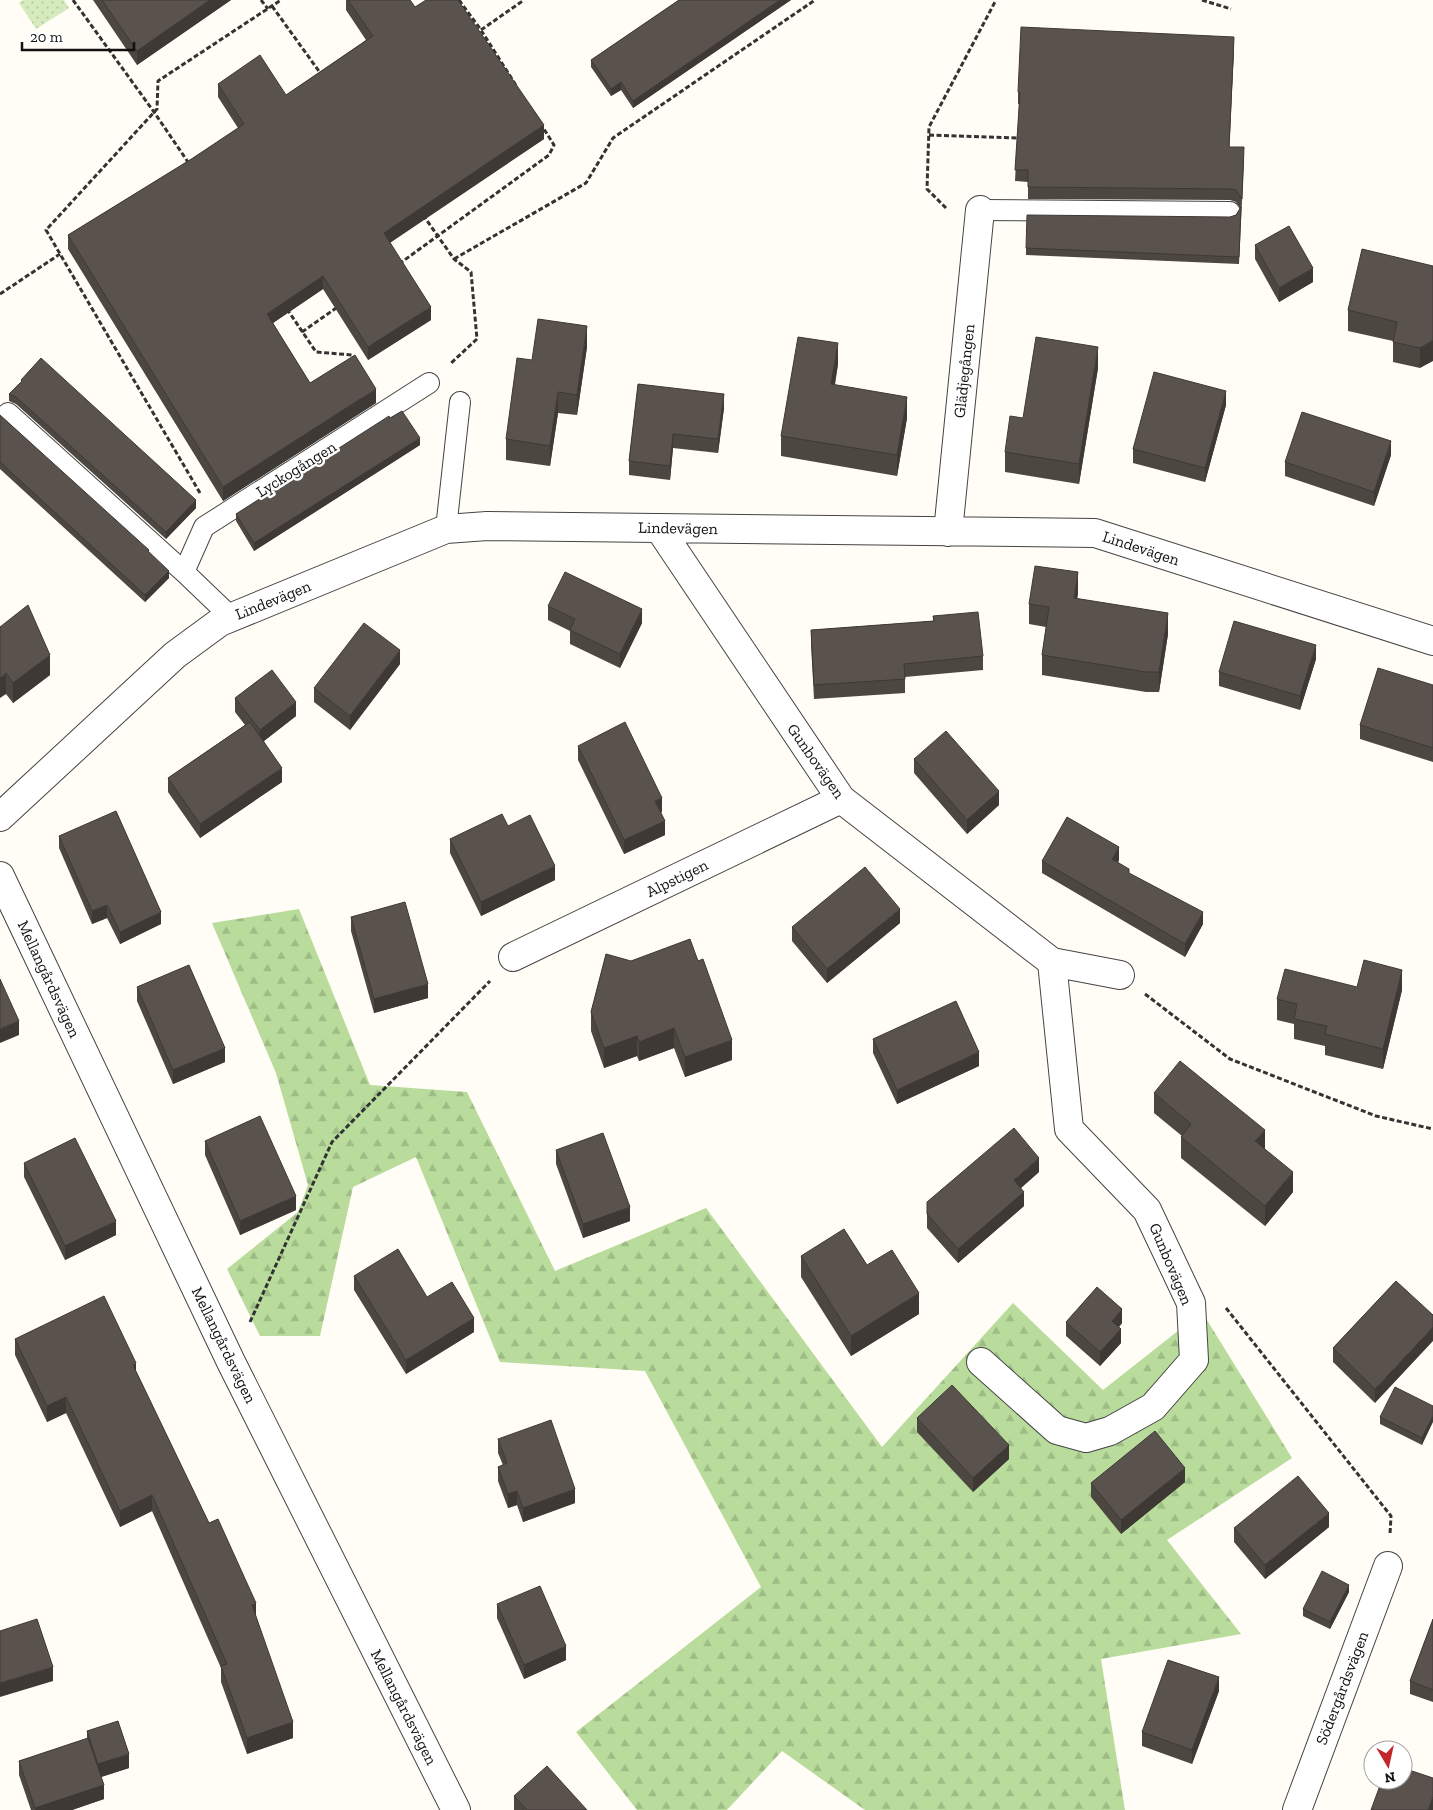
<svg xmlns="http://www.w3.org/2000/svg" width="1433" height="1810" viewBox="0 0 1433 1810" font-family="'Zilla Slab',serif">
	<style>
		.grass { fill: url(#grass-dots) }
		.forest { fill: url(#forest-firs) }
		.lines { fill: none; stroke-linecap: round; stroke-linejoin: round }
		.service-casing { stroke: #444; stroke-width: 22 }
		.minor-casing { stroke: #444; stroke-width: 30 }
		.path { stroke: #333; stroke-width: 3; stroke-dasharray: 5 2.5; stroke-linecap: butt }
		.service { stroke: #fff; stroke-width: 20 }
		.minor { stroke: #fff; stroke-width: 28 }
		.wall { fill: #4d4742 }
		.shaded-wall { fill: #3f3936 }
		.building { fill: #5a524d; stroke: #3f3936 }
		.labels { text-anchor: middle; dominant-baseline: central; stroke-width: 5; stroke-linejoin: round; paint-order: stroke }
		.street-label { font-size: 16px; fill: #111; stroke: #fff }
	</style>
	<defs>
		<pattern id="grass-dots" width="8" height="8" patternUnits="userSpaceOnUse" patternTransform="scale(1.25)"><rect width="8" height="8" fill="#d5ebbd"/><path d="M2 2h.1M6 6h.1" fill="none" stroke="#b6c8a1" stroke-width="1.8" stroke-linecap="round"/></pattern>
		<pattern id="forest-firs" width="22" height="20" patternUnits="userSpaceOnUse" patternTransform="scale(1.25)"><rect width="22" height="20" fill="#b9dc9c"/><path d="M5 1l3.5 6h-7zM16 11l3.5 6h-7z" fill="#9ebc85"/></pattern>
	</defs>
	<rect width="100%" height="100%" fill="#fffdf5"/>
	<path class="grass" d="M 23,0 L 64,0 L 69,8 L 36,29 L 19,3 Z"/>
	<path class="forest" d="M 299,909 L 370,1085 L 467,1092 L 555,1271 L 706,1208 L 882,1447 L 1013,1303 L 1103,1390 L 1202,1312 L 1292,1458 L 1167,1540 L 1241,1634 L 1101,1659 L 1125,1810 L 865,1810 L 782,1751 L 727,1810 L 637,1810 L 576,1732 L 761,1587 L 645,1371 L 500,1362 L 416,1157 L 353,1187 L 320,1336 L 260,1336 L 227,1269 L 298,1212 L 308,1185 L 276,1073 L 212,923 Z"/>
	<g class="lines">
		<g class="service-casing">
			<path id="service" d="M 980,210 L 1230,212
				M 8,413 L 184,572 L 231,617
				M 446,529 L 460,402
				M 184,572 L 204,527 L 429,383"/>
		</g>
		<g class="minor-casing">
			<path id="minor" d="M 659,528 L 841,799 L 1052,962 L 1069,1129 L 1147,1210 L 1191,1303 L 1194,1360 L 1153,1407 L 1110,1431 L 1086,1438 L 1057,1430 L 981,1362
				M 948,532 L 980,210
				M 0,817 L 175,655 L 220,622 L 446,529 L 487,526 L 1095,533 L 1433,641
				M 0,876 L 231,1362 L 456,1810
				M 513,957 L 841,799
				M 1052,962 L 1120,975
				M 1297,1810 L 1388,1566"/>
		</g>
		<path class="path" d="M 73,0 L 154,112 L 190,165
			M 261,0 L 268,9
			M 459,0 L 481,30 L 517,87
			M 1202,0 L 1231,9
			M 272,6 L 321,74
			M 481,30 L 524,0
			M 929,135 L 1020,138
			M 946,208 L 927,189 L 929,127 L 996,0
			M 423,215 L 454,259 L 471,272 L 477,339 L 450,364
			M 454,259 L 586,183 L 613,138 L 815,0
			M 399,264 L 549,155 L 554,145 L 542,126
			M 0,294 L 60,254
			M 287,309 L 316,352 L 352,355 L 354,358
			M 302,332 L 339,306
			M 200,493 L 46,230 L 157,109 L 158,81 L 281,0
			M 1145,994 L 1230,1059 L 1376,1116 L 1433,1129
			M 1226,1308 L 1391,1516 L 1390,1534
			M 250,1322 L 332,1142 L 490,981"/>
		<use href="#service" class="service"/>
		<use href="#minor" class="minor"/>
	</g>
	<path class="wall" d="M 93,0 L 231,0 L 137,65 Z
		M 346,0 L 410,0 L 415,7 L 544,139 L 390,242 L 431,320 L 368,360 L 323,289 L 273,323 L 310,383 L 376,403 L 223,501 L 68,249 L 68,235 L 193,158 L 238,128 L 218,97 L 218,84 L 286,95 L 366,40 L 346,10 Z
		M 679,0 L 791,0 L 633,108 L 621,90 L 611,96 L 591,67 L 591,60 Z
		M 1234,48 L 1229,147 L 1244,159 L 1239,264 L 1026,255 L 1026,248 L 1230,217 L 1236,215 L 1240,209 L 1236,202 L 1230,200 L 1028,199 L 1028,182 L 1015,181 L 1019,104 L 1018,104 L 1018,92 Z
		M 1255,245 L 1313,282 L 1279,302 L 1255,259 Z
		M 1433,266 L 1420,368 L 1393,362 L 1393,341 L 1348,331 L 1348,310 Z
		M 587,347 L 577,415 L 558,413 L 550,466 L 506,460 L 506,439 L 532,360 Z
		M 838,364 L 835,385 L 907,418 L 897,476 L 781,456 L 781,436 Z
		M 1098,368 L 1079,484 L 1005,472 L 1005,452 Z
		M 21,380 L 196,508 L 166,539 L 16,404 L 9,401 L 9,394 L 21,383 Z
		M 638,384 L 724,408 L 718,453 L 673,448 L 670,480 L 629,475 L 629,461 Z
		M 1226,405 L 1205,482 L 1133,463 L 1133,449 Z
		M 0,415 L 149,553 L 169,578 L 145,602 L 0,469 Z
		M 390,418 L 420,445 L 254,551 L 236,521 L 236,514 Z
		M 1391,455 L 1374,506 L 1285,476 L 1285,462 Z
		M 1078,593 L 1077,599 L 1168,634 L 1159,692 L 1146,692 L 1042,675 L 1042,655 L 1046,627 L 1029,624 L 1029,604 Z
		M 548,606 L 642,623 L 620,668 L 570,644 L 570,631 L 548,620 Z
		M 933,616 L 983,656 L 983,670 L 905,677 L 905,693 L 814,699 L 811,644 L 811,630 L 933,621 Z
		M 0,627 L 50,675 L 13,703 L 6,694 Z
		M 1316,659 L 1300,710 L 1219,686 L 1219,672 Z
		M 400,664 L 350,730 L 314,702 L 314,688 Z
		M 1433,685 L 1433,762 L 1360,739 L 1360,725 Z
		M 235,698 L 296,716 L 264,741 L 282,782 L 200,838 L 168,792 L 168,778 L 245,725 L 235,712 Z
		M 578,746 L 662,812 L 661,812 L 665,835 L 624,854 L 578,760 Z
		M 914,759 L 999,805 L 967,834 L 914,773 Z
		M 508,826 L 555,880 L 481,916 L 450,853 L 450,839 Z
		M 59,836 L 161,924 L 120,944 L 107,918 L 92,924 L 59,848 Z
		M 1119,860 L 1118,862 L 1129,873 L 1203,924 L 1185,957 L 1042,873 L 1042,861 Z
		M 351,917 L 428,998 L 374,1013 L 351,931 Z
		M 900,923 L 827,983 L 792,941 L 792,927 Z
		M 606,954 L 732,1060 L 685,1077 L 674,1048 L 639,1061 L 637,1056 L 604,1068 L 591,1031 L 591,1012 Z
		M 137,987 L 225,1062 L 173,1084 L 137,1001 Z
		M 1357,987 L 1402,990 L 1383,1069 L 1325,1055 L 1325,1046 L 1294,1039 L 1294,1024 L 1277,1020 L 1277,999 Z
		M 873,1039 L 979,1066 L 897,1104 L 873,1053 Z
		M 1154,1093 L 1265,1149 L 1293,1192 L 1265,1226 L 1181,1158 L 1181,1137 L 1182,1136 L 1154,1113 Z
		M 205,1141 L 296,1210 L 240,1235 L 205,1155 Z
		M 556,1150 L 630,1221 L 583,1238 L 556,1164 Z
		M 24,1163 L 116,1235 L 65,1260 L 24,1177 Z
		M 1039,1172 L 1021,1188 L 1024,1206 L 958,1263 L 927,1228 L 927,1202 Z
		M 801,1256 L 867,1265 L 919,1314 L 851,1356 L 801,1277 Z
		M 354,1276 L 427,1297 L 474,1332 L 406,1374 L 354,1290 Z
		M 1396,1281 L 1375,1403 L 1333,1362 L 1333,1348 Z
		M 1066,1322 L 1122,1323 L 1119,1327 L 1121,1343 L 1100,1366 L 1066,1336 Z
		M 15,1339 L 136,1372 L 209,1523 L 256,1616 L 293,1738 L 247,1754 L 221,1682 L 221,1668 L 152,1511 L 120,1527 L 66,1413 L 47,1422 L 15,1355 Z
		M 1433,1406 L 1422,1445 L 1380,1424 L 1380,1417 Z
		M 917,1418 L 1009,1459 L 973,1492 L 917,1432 Z
		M 498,1439 L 575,1503 L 523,1522 L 517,1505 L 508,1508 L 498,1481 L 498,1467 L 503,1465 L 498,1453 Z
		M 1185,1482 L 1121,1534 L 1091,1497 L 1091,1483 Z
		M 1329,1527 L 1265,1579 L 1234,1542 L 1234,1528 Z
		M 1349,1592 L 1330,1629 L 1303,1616 L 1303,1609 Z
		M 497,1604 L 566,1660 L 524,1679 L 497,1618 Z
		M 1433,1619 L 1433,1702 L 1410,1694 L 1410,1681 Z
		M 1219,1691 L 1192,1764 L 1142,1746 L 1142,1732 Z
		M 87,1731 L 129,1768 L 101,1777 L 104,1799 L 72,1810 L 31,1810 L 19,1775 L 19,1761 L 87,1739 Z
		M 514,1796 L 587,1810 L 514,1810 Z"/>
	<path class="shaded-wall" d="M 210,0 L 231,0 L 137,65 L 137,51 Z
		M 780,0 L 791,0 L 633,108 L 633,101 Z
		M 1234,37 L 1234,48 L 1229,158 L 1229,147 Z
		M 621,82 L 621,90 L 611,96 L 611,89 Z
		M 544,125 L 544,139 L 384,247 L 384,233 Z
		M 1313,268 L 1313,282 L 1279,302 L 1279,288 Z
		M 323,276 L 323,289 L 267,327 L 267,314 Z
		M 431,307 L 431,320 L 368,360 L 368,347 Z
		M 587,326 L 587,347 L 577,415 L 577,395 Z
		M 1433,340 L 1433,361 L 1420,368 L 1420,348 Z
		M 838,343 L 838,364 L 831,404 L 831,384 Z
		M 1098,347 L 1098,368 L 1079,484 L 1079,464 Z
		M 376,389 L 376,403 L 223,501 L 223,487 Z
		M 1226,391 L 1226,405 L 1205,482 L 1205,468 Z
		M 558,392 L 558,413 L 550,466 L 550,446 Z
		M 724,394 L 724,408 L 718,453 L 718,439 Z
		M 907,397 L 907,418 L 897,476 L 897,455 Z
		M 673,434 L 673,448 L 670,480 L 670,466 Z
		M 420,438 L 420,445 L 254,551 L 254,543 Z
		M 1391,441 L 1391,455 L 1374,506 L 1374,492 Z
		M 196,500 L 196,508 L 166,539 L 166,532 Z
		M 169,571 L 169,578 L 145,602 L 145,595 Z
		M 1078,572 L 1078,593 L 1074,619 L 1074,598 Z
		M 642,609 L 642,623 L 620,668 L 620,654 Z
		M 1168,613 L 1168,634 L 1159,692 L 1159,672 Z
		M 1316,645 L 1316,659 L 1300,710 L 1300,696 Z
		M 400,650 L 400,664 L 350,730 L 350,716 Z
		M 50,655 L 50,675 L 13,703 L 13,683 Z
		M 6,673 L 6,694 L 0,698 L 0,678 Z
		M 296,702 L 296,716 L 260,744 L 260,730 Z
		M 282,768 L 282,782 L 200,838 L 200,824 Z
		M 999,791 L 999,805 L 967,834 L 967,820 Z
		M 662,798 L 662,812 L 655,815 L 655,801 Z
		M 665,821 L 665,835 L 624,854 L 624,840 Z
		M 1119,847 L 1119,860 L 1112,872 L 1112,859 Z
		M 555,866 L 555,880 L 481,916 L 481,902 Z
		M 107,905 L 107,918 L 92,924 L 92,911 Z
		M 900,909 L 900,923 L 827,983 L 827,969 Z
		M 161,912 L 161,924 L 120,944 L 120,932 Z
		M 1203,912 L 1203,924 L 1185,957 L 1185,944 Z
		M 1402,970 L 1402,990 L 1383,1069 L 1383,1049 Z
		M 428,984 L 428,998 L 374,1013 L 374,999 Z
		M 19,1021 L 19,1035 L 0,1043 L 0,1029 Z
		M 674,1028 L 674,1048 L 639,1061 L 639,1042 Z
		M 637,1036 L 637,1056 L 604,1068 L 604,1048 Z
		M 732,1040 L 732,1060 L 685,1077 L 685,1057 Z
		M 225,1048 L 225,1062 L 173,1084 L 173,1070 Z
		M 979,1052 L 979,1066 L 897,1104 L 897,1090 Z
		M 1265,1130 L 1265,1151 L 1255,1141 Z
		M 1039,1158 L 1039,1172 L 1014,1194 L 1014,1180 Z
		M 1293,1172 L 1293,1192 L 1265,1226 L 1265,1206 Z
		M 1024,1192 L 1024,1206 L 958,1263 L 958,1249 Z
		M 296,1196 L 296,1210 L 240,1235 L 240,1221 Z
		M 630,1207 L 630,1221 L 583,1238 L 583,1224 Z
		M 116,1221 L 116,1235 L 65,1260 L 65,1246 Z
		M 919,1293 L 919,1314 L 851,1356 L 851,1336 Z
		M 1122,1309 L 1122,1323 L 1112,1335 L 1112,1321 Z
		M 474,1318 L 474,1332 L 406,1374 L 406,1360 Z
		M 1433,1327 L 1433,1341 L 1375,1403 L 1375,1389 Z
		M 1121,1329 L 1121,1343 L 1100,1366 L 1100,1352 Z
		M 136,1363 L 136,1379 L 133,1365 Z
		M 66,1397 L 66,1413 L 47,1422 L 47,1406 Z
		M 1433,1415 L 1433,1422 L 1422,1445 L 1422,1438 Z
		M 1009,1445 L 1009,1459 L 973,1492 L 973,1478 Z
		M 1185,1468 L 1185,1482 L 1121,1534 L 1121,1520 Z
		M 575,1489 L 575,1503 L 523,1522 L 523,1508 Z
		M 517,1491 L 517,1505 L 508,1508 L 508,1494 Z
		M 152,1495 L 152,1511 L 120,1527 L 120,1511 Z
		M 1329,1513 L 1329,1527 L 1265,1579 L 1265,1565 Z
		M 1349,1585 L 1349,1592 L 1330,1629 L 1330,1622 Z
		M 256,1603 L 256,1619 L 252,1605 Z
		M 566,1646 L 566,1660 L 524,1679 L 524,1665 Z
		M 53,1667 L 53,1681 L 0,1697 L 0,1683 Z
		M 1219,1677 L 1219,1691 L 1192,1764 L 1192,1750 Z
		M 293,1722 L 293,1738 L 247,1754 L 247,1738 Z
		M 129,1754 L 129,1768 L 98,1778 L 98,1764 Z
		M 104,1785 L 104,1799 L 72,1810 L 35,1810 L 35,1808 Z
		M 1433,1796 L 1433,1810 L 1428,1810 Z"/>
	<path class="building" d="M 102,0 L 210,0 L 137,51 Z
		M 348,0 L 410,0 L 415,7 L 426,0 L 458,0 L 544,125 L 384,233 L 431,307 L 368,347 L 323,276 L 267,314 L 310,383 L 355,355 L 376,389 L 223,487 L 68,235 L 193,158 L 244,124 L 218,84 L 260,55 L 286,95 L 373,36 Z
		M 679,0 L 780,0 L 633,101 L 621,82 L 611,89 L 591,60 Z
		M 1021,27 L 1234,37 L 1229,147 L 1244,147 L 1242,199 L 1236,190 L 1230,189 L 1028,187 L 1028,170 L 1015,170 L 1020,93 L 1018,92 Z
		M 1241,207 L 1239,257 L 1026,248 L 1027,215 L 1230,217 L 1236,215 Z
		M 1289,226 L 1313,268 L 1279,288 L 1255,245 Z
		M 1362,249 L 1433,266 L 1433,340 L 1420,348 L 1393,342 L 1397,322 L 1348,310 Z
		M 538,319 L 587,326 L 577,395 L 558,392 L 550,446 L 506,439 L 517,358 L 532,360 Z
		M 798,337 L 838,343 L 831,384 L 907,397 L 897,455 L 781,436 Z
		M 1036,337 L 1098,347 L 1079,464 L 1005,452 L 1010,416 L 1023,418 Z
		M 41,358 L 196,500 L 166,532 L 16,397 L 9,394 L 22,381 L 21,380 Z
		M 1154,372 L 1226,391 L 1205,468 L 1133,449 Z
		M 638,384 L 724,394 L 718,439 L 673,434 L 670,466 L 629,461 Z
		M 402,411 L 420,438 L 254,543 L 236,514 L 389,416 L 390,418 Z
		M 1302,412 L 1391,441 L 1374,492 L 1285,462 Z
		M 0,415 L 149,550 L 148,551 L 169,571 L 145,595 L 0,462 Z
		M 1035,566 L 1078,572 L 1074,598 L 1168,613 L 1159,672 L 1146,672 L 1042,655 L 1049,607 L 1029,604 Z
		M 565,572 L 642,609 L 620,654 L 570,630 L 575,619 L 548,606 Z
		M 28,605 L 50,655 L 13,683 L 6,673 L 0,678 L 0,627 Z
		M 978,612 L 983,656 L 904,664 L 905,679 L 814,685 L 811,630 L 934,621 L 933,616 Z
		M 1234,621 L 1316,645 L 1300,696 L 1219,672 Z
		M 364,623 L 400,650 L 350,716 L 314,688 Z
		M 1378,668 L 1433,685 L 1433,748 L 1360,725 Z
		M 272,670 L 296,702 L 260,730 L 235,698 Z
		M 250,722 L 282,768 L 200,824 L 168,778 Z
		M 625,722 L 662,798 L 655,801 L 665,821 L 624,840 L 578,746 Z
		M 946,731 L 999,791 L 967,820 L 914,759 Z
		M 116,811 L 161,912 L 120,932 L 107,905 L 92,911 L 59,836 Z
		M 502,814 L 508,826 L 530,815 L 555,866 L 481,902 L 450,839 Z
		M 1067,817 L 1119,847 L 1112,859 L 1129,869 L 1129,873 L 1203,912 L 1185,944 L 1042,861 Z
		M 865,867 L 900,909 L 827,969 L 792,927 Z
		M 405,902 L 428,984 L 374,999 L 351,917 Z
		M 690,939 L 698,961 L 703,959 L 732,1040 L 685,1057 L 674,1028 L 639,1042 L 637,1036 L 604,1048 L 591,1012 L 606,954 L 631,961 Z
		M 1364,960 L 1402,970 L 1383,1049 L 1325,1034 L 1327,1026 L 1294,1019 L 1297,1004 L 1277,999 L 1285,969 L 1357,987 Z
		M 189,965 L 225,1048 L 173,1070 L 137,987 Z
		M 0,979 L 19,1021 L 0,1029 Z
		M 956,1001 L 979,1052 L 897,1090 L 873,1039 Z
		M 1180,1061 L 1265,1130 L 1255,1141 L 1293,1172 L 1265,1206 L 1181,1137 L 1191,1124 L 1154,1093 Z
		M 260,1116 L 296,1196 L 240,1221 L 205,1141 Z
		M 1014,1128 L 1039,1158 L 1014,1180 L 1024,1192 L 958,1249 L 927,1214 L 927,1202 Z
		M 603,1133 L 630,1207 L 583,1224 L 556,1150 Z
		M 75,1138 L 116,1221 L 65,1246 L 24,1163 Z
		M 844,1229 L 867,1265 L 892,1250 L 919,1293 L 851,1336 L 801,1256 Z
		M 398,1249 L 427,1297 L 452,1282 L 474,1318 L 406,1360 L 354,1276 Z
		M 1396,1281 L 1433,1315 L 1433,1327 L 1375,1389 L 1333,1348 Z
		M 1097,1287 L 1122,1309 L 1112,1321 L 1121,1329 L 1100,1352 L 1066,1322 Z
		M 104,1296 L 136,1363 L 133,1365 L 209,1523 L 218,1519 L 256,1603 L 252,1605 L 293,1722 L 247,1738 L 221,1666 L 227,1664 L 152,1495 L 120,1511 L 66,1397 L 47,1406 L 15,1339 Z
		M 952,1385 L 1009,1445 L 973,1478 L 917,1418 Z
		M 1395,1387 L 1433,1406 L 1433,1415 L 1422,1438 L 1380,1417 Z
		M 551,1420 L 575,1489 L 523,1508 L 517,1491 L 508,1494 L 498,1467 L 507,1463 L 498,1439 Z
		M 1155,1431 L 1185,1468 L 1121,1520 L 1091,1483 Z
		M 1298,1476 L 1329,1513 L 1265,1565 L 1234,1528 Z
		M 1322,1571 L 1349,1585 L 1330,1622 L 1303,1609 Z
		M 540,1586 L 566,1646 L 524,1665 L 497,1604 Z
		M 37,1619 L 53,1667 L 0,1683 L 0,1631 Z
		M 1433,1619 L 1433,1690 L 1410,1681 Z
		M 1168,1660 L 1219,1677 L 1192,1750 L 1142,1732 Z
		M 118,1721 L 129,1754 L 98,1764 L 87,1731 Z
		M 88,1738 L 104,1785 L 35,1808 L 19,1761 Z
		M 547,1766 L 587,1810 L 527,1810 L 514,1796 Z
		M 1403,1768 L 1433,1778 L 1433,1796 L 1428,1810 L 1371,1810 L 1382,1780 L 1403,1780 Z"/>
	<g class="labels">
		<g class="street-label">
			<text transform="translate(964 371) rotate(-84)">Glädjegången</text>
			<text transform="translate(296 469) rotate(-32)">Lyckogången</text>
			<text transform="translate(678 528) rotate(1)">Lindevägen</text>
			<text transform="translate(1141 548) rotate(18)">Lindevägen</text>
			<text transform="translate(273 600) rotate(-22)">Lindevägen</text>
			<text transform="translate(816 761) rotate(55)">Gunbovägen</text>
			<text transform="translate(677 878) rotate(-26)">Alpstigen</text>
			<text transform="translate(49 979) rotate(65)">Mellangårdsvägen</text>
			<text transform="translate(1171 1264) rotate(67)">Gunbovägen</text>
			<text transform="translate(224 1345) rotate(64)">Mellangårdsvägen</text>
			<text transform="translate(1342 1688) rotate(-69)">Södergårdsvägen</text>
			<text transform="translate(404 1707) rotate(63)">Mellangårdsvägen</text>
		</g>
	</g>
	<g transform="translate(1388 1765) rotate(171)"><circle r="24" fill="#ffffff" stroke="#a0a0a0"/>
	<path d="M0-4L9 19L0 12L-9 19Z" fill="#c4262e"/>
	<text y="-8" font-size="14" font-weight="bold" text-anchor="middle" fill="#111111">N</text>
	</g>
	<path d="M22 42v8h112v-8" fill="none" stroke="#111111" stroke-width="2.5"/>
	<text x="30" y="42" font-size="15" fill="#111111" stroke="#ffffff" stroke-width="4" paint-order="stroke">20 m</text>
</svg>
